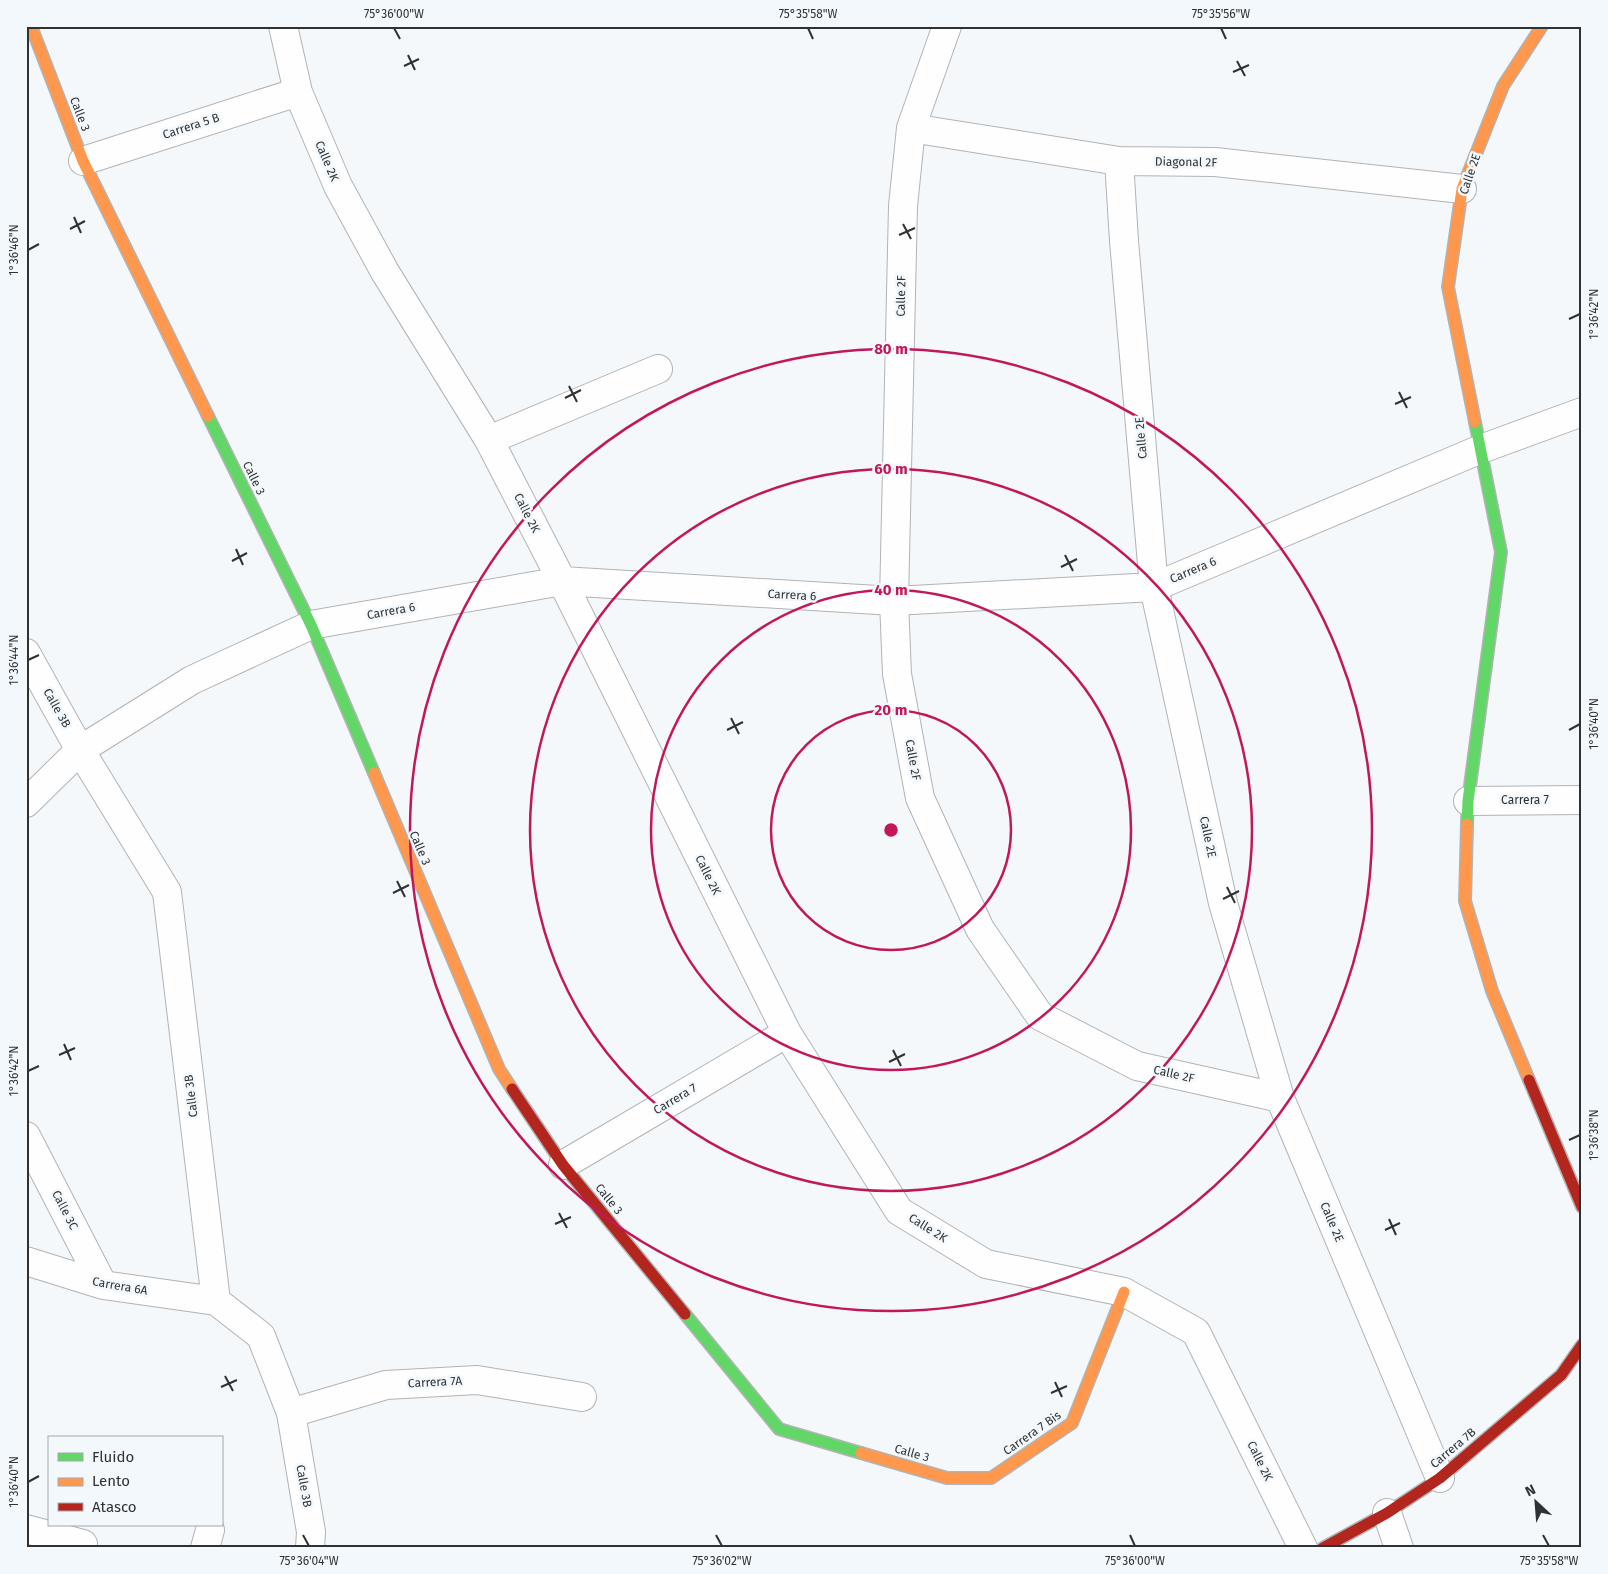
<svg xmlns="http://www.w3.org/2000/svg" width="1608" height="1574" viewBox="0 0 1608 1574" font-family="'Fira Sans',sans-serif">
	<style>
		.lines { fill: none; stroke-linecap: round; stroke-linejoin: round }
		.street-casing { stroke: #b1b3b5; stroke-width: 30 }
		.fast-casing { stroke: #b1b3b5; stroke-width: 14 }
		.slow-casing { stroke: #b1b3b5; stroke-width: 14 }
		.jam-casing { stroke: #b1b3b5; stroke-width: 14 }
		.street { stroke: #fefefe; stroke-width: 28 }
		.fast { stroke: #63d668; stroke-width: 11 }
		.slow { stroke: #ff974d; stroke-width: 11 }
		.jam { stroke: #b3261e; stroke-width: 11 }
		.ticks { fill: none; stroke: #2f3132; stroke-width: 2 }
		.ring { fill: none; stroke: #c2185b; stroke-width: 2.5 }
		.labels { text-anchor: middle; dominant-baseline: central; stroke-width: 5; stroke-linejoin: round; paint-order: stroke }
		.street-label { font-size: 12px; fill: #2f3132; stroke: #f3f8fc }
		.centre { fill: #c2185b; stroke: #f3f8fc; stroke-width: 2.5 }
		.ring-label { font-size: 15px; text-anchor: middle; font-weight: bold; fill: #c2185b; stroke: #f3f8fc; stroke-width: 5; stroke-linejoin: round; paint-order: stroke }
		.neatline { fill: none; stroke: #2f3132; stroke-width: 2 }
		.ticks-label { font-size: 12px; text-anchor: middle; fill: #2f3132 }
	</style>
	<rect width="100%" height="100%" fill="#f5f8fa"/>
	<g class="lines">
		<g class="street-casing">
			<path id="street" d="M 283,26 L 298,92 L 338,186 L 385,272 L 489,440 L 562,581 L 787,1033 L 899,1211 L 986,1264 L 1124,1292 L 1196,1332 L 1303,1548
				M 947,26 L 911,128 L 903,206 L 894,601 L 897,674 L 920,798 L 980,929 L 1040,1016 L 1137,1066 L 1280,1098
				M 911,128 L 1119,161 L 1215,162 L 1462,189
				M 83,161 L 298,92
				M 1119,161 L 1124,241 L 1154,587 L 1223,903 L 1280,1098 L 1440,1478
				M 489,440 L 658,369
				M 26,653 L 80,750 L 167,892 L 216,1301 L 261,1336 L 291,1413 L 311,1532 L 310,1548
				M 1468,801 L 1582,800
				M 26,803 L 80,750 L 192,680 L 311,625 L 562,581 L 894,601 L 1154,587 L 1481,449 L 1582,412
				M 26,1136 L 103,1285
				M 563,1165 L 787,1033
				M 26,1261 L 103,1285 L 216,1301
				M 291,1413 L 386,1385 L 477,1380 L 582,1397
				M 1387,1513 L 1399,1548
				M 26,1529 L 83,1544 L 82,1548
				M 205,1548 L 210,1530"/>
		</g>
		<g class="fast-casing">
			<path id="fast" d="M 208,416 L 311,625 L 374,773
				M 1467,824 L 1468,801 L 1501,552 L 1475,422
				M 685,1314 L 779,1429 L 861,1453"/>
		</g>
		<g class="slow-casing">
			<path id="slow" d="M 31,26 L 83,161 L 208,416
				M 1475,422 L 1448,287 L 1462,189 L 1503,86 L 1542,26
				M 374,773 L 499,1069 L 512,1089
				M 1467,824 L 1465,901 L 1492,991 L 1529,1080
				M 861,1453 L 947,1478 L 991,1478 L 1072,1423 L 1124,1292"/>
		</g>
		<g class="jam-casing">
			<path id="jam" d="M 1529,1080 L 1582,1207
				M 512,1089 L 563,1165 L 685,1314
				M 1323,1548 L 1387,1513 L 1440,1478 L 1561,1375 L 1582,1345"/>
		</g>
		<use href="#street" class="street"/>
		<use href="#fast" class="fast"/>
		<use href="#slow" class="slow"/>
		<use href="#jam" class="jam"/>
	</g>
	<path class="ticks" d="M 394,28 L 400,39M 808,28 L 813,39M 1221,28 L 1226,39M 408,55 L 415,70M 1237,61 L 1245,76M 404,66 L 419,59M 1233,72 L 1249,65M 74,217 L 81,233M 903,224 L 911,239M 70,229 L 85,221M 899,235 L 915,228M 28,250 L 39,244M 1569,319 L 1580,314M 569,386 L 577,402M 1399,392 L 1407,408M 565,398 L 581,390M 1395,404 L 1411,397M 236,549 L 243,565M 1065,555 L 1073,571M 232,561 L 247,553M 1061,567 L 1077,559M 28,660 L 39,655M 731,718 L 739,734M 727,730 L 743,722M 1569,730 L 1580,724M 397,881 L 405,897M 1227,887 L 1235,903M 393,893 L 409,885M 1223,899 L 1239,891M 64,1044 L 71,1060M 893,1050 L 901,1066M 59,1055 L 75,1048M 889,1062 L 905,1054M 28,1071 L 39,1066M 1569,1140 L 1580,1135M 559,1213 L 567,1228M 1389,1219 L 1396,1235M 555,1224 L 571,1217M 1385,1230 L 1400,1223M 225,1376 L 233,1391M 1055,1382 L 1062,1397M 221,1387 L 237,1380M 1051,1393 L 1067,1386M 28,1482 L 39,1476M 303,1535 L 309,1546M 716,1535 L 722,1546M 1130,1535 L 1135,1546M 1543,1535 L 1549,1546"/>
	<g class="ring">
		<circle cx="891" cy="830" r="120"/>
		<circle cx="891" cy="830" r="240"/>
		<circle cx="891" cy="830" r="361"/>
		<circle cx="891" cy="830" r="481"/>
	</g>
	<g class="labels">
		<g class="street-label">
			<text transform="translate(80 114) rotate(69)">Calle 3</text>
			<text transform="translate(191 126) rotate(-18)">Carrera 5 B</text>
			<text transform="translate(327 161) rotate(67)">Calle 2K</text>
			<text transform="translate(1186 162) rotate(1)">Diagonal 2F</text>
			<text transform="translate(1470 174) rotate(-71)">Calle 2E</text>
			<text transform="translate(901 296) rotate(-89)">Calle 2F</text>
			<text transform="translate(1141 438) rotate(-95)">Calle 2E</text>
			<text transform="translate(254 478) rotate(64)">Calle 3</text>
			<text transform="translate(527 513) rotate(63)">Calle 2K</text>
			<text transform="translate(1193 570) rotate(-23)">Carrera 6</text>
			<text transform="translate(792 595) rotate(3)">Carrera 6</text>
			<text transform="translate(391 611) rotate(-10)">Carrera 6</text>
			<text transform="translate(57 708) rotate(61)">Calle 3B</text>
			<text transform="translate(913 760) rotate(80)">Calle 2F</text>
			<text x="1525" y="800">Carrera 7</text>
			<text transform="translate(1208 837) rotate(78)">Calle 2E</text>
			<text transform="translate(420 848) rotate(67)">Calle 3</text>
			<text transform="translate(708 875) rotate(64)">Calle 2K</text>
			<text transform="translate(1174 1074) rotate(13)">Calle 2F</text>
			<text transform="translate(191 1096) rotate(-97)">Calle 3B</text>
			<text transform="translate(675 1099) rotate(-31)">Carrera 7</text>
			<text transform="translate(609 1199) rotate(51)">Calle 3</text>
			<text transform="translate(65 1210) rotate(63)">Calle 3C</text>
			<text transform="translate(1332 1222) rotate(67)">Calle 2E</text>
			<text transform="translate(928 1228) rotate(32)">Calle 2K</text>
			<text transform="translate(120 1286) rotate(10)">Carrera 6A</text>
			<text transform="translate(435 1382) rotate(-3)">Carrera 7A</text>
			<text transform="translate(1032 1433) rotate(-35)">Carrera 7 Bis</text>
			<text transform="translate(1453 1448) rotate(-40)">Carrera 7B</text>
			<text transform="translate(912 1453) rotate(16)">Calle 3</text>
			<text transform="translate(1260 1461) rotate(64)">Calle 2K</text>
			<text transform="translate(304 1486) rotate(80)">Calle 3B</text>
		</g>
	</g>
	<circle cx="891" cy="830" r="8" class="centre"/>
	<g class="ring-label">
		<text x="891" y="354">80 m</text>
		<text x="891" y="474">60 m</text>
		<text x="891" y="595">40 m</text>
		<text x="891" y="715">20 m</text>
	</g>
	<rect width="1608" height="1574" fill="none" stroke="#f3f8fc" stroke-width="55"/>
	<rect x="48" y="1436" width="175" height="90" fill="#f3f8fc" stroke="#a5a8ab"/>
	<rect x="58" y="1453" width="25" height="8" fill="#63d668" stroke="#a5a8ab"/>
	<text x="92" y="1462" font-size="15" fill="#2f3132">Fluido</text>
	<rect x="58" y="1478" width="25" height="8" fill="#ff974d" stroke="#a5a8ab"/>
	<text x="92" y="1486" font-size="15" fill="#2f3132">Lento</text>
	<rect x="58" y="1503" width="25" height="8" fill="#b3261e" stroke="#a5a8ab"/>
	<text x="92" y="1512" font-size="15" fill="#2f3132">Atasco</text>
	<g transform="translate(1536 1502) rotate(334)" stroke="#f3f8fc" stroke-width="4" paint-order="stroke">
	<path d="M0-4L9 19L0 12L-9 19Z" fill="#2f3132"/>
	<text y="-8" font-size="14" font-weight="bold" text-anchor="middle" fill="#2f3132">N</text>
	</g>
	<rect x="28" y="28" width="1552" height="1518" class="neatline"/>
	<g class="ticks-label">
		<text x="394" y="18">75°36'00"W</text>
		<text x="808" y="18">75°35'58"W</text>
		<text x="1221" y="18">75°35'56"W</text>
		<text transform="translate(14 250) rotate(-90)" y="4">1°36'46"N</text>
		<text transform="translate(1594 314) rotate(-90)" y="4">1°36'42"N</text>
		<text transform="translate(14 660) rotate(-90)" y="4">1°36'44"N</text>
		<text transform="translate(1594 724) rotate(-90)" y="4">1°36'40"N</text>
		<text transform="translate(14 1071) rotate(-90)" y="4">1°36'42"N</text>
		<text transform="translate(1594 1135) rotate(-90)" y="4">1°36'38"N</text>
		<text transform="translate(14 1482) rotate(-90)" y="4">1°36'40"N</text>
		<text x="309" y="1565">75°36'04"W</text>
		<text x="722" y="1565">75°36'02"W</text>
		<text x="1135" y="1565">75°36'00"W</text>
		<text x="1549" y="1565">75°35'58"W</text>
	</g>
</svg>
